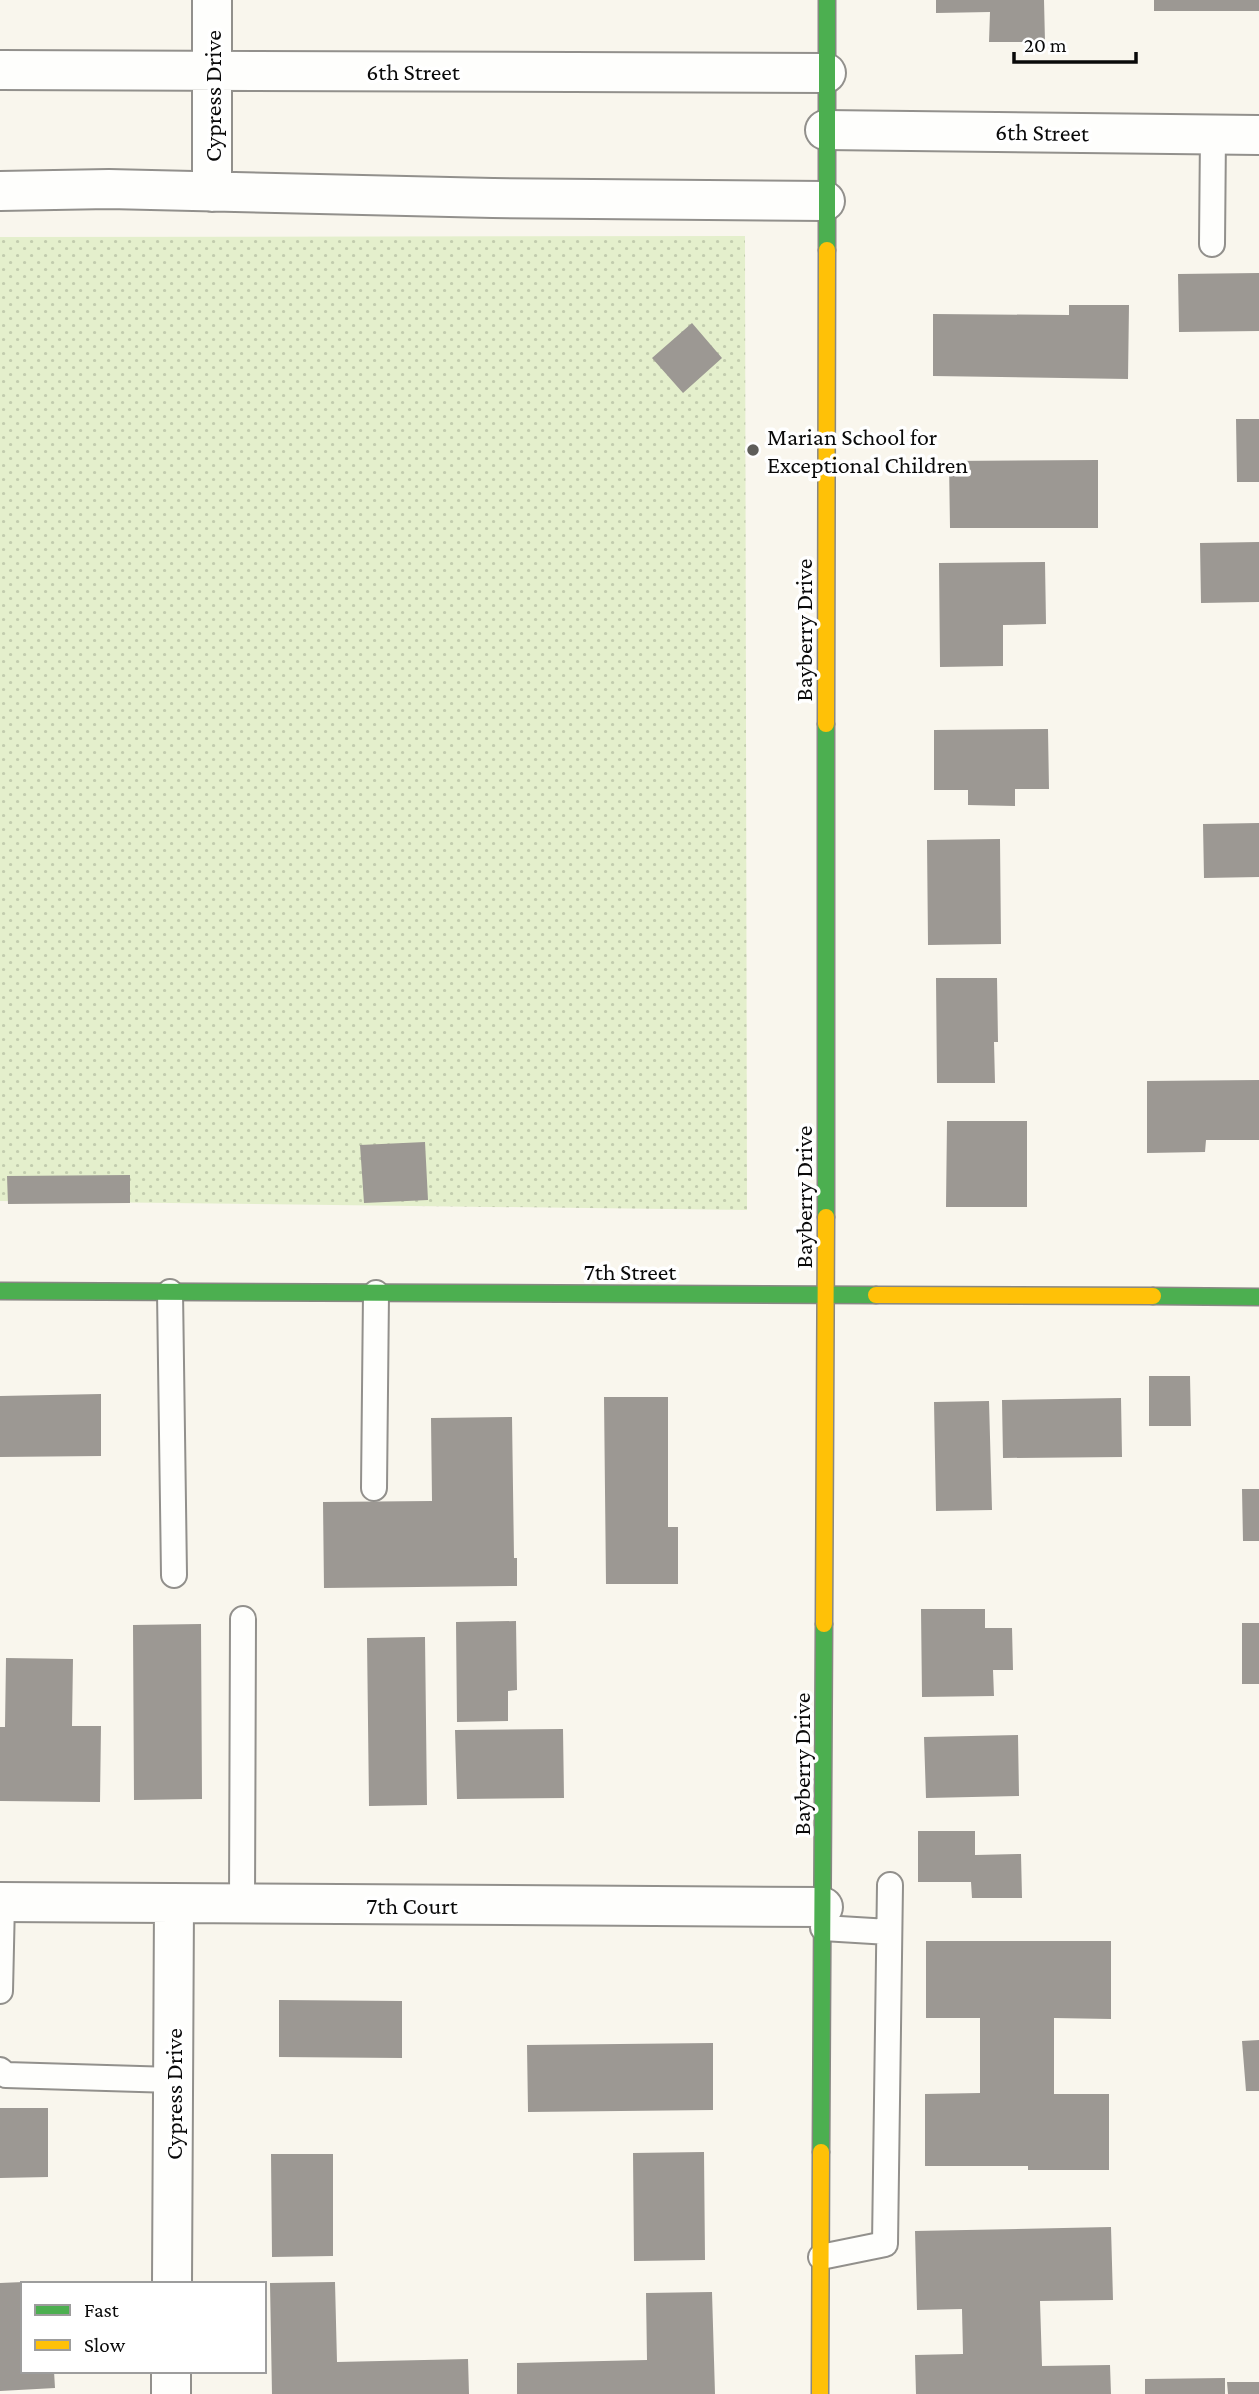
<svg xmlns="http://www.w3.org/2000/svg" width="1259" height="2394" viewBox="0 0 1259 2394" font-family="'Crimson Pro',serif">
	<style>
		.park { fill: url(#park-dots) }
		.building { fill: #9c9893 }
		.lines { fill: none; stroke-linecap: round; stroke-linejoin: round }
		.lane-casing { stroke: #92908c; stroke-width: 28 }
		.street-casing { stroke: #92908c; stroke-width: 42 }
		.fast-casing { stroke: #888783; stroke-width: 19 }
		.slow-casing { stroke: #888783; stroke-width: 19 }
		.lane { stroke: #fefefc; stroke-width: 24 }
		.street { stroke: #fefefc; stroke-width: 38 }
		.fast { stroke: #4caf50; stroke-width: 16 }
		.slow { stroke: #ffc107; stroke-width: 16 }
		.poi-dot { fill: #5e5d59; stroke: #fff; stroke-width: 2.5 }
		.labels { text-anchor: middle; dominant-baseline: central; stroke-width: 7; stroke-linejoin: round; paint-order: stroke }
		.street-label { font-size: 24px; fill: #0a0a0a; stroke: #fff }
		.poi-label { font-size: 24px; fill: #0a0a0a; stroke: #fff; text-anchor: start }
	</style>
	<defs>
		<pattern id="park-dots" width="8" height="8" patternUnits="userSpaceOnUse" patternTransform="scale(1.75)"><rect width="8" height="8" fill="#e4efcc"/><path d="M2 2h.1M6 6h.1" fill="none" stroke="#c2ccae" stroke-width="1.8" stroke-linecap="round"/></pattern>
	</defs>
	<rect width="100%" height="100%" fill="#f9f6ed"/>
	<path class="park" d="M 745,236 L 747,1210 L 0,1201 L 0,237 Z"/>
	<path class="building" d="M 936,0 L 1044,0 L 1045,42 L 989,42 L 990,12 L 936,13 Z
		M 1154,0 L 1259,0 L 1259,11 L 1154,11 Z
		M 1259,273 L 1259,331 L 1179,332 L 1178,274 Z
		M 1069,305 L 1129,305 L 1128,379 L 933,376 L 933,314 L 1069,315 Z
		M 692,323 L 722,358 L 683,393 L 652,358 Z
		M 1236,419 L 1259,419 L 1259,482 L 1237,482 Z
		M 1098,460 L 1098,528 L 950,528 L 949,461 Z
		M 1259,542 L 1259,602 L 1201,603 L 1200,543 Z
		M 1045,562 L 1046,624 L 1003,625 L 1003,666 L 940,667 L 939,563 Z
		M 1048,729 L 1049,789 L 1015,789 L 1015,806 L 968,805 L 968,790 L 934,790 L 934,730 Z
		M 1259,823 L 1259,877 L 1204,878 L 1203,824 Z
		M 1000,839 L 1001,944 L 928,945 L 927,840 Z
		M 936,978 L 997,978 L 998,1042 L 994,1042 L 995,1083 L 937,1083 Z
		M 1259,1080 L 1259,1140 L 1206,1140 L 1205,1152 L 1147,1153 L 1147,1081 Z
		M 947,1121 L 1027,1121 L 1027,1207 L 946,1207 Z
		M 425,1142 L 428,1200 L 364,1203 L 360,1145 Z
		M 130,1175 L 130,1203 L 8,1204 L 7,1176 Z
		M 1149,1376 L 1190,1376 L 1191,1426 L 1149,1426 Z
		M 101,1394 L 101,1456 L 0,1457 L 0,1396 Z
		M 604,1397 L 668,1397 L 668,1527 L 678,1527 L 678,1584 L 606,1584 Z
		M 1121,1398 L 1122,1457 L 1003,1458 L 1002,1400 Z
		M 989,1401 L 992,1510 L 936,1511 L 934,1402 Z
		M 512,1417 L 514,1558 L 517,1558 L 517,1586 L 324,1588 L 323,1502 L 432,1501 L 431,1418 Z
		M 1242,1489 L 1259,1489 L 1259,1541 L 1243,1541 Z
		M 921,1609 L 985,1609 L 985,1628 L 1012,1628 L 1013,1670 L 993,1670 L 994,1696 L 922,1697 Z
		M 516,1621 L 517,1690 L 508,1691 L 508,1721 L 457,1722 L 456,1622 Z
		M 1242,1623 L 1259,1623 L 1259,1684 L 1242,1684 Z
		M 201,1624 L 202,1799 L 134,1800 L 133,1625 Z
		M 425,1637 L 427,1805 L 369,1806 L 367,1638 Z
		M 6,1658 L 73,1659 L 72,1726 L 101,1726 L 100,1802 L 0,1801 L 0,1727 L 5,1727 Z
		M 563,1729 L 564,1798 L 457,1799 L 455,1730 Z
		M 1018,1735 L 1019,1796 L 926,1798 L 924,1737 Z
		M 918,1831 L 975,1831 L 975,1855 L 1021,1854 L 1022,1898 L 972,1898 L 971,1882 L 918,1882 Z
		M 926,1941 L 1111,1941 L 1111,2019 L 1054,2018 L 1054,2094 L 1109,2094 L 1109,2170 L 1028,2170 L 1028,2166 L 925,2166 L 925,2094 L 980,2093 L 980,2018 L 926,2018 Z
		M 279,2000 L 402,2001 L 402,2058 L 279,2057 Z
		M 1259,2040 L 1259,2091 L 1246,2091 L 1242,2041 Z
		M 713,2043 L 713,2110 L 528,2112 L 527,2045 Z
		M 0,2108 L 48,2108 L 48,2177 L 0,2178 Z
		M 704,2152 L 705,2260 L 634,2261 L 633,2153 Z
		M 271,2154 L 333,2154 L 333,2256 L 272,2257 Z
		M 1111,2227 L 1113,2300 L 1040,2301 L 1042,2366 L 1110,2365 L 1111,2394 L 916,2394 L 915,2355 L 963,2354 L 962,2309 L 917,2310 L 915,2231 Z
		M 23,2282 L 23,2371 L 54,2371 L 55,2388 L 0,2391 L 0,2283 Z
		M 335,2282 L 337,2362 L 468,2359 L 469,2394 L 272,2394 L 270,2283 Z
		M 712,2292 L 715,2394 L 517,2394 L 517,2363 L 647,2360 L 646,2293 Z
		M 1225,2378 L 1225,2394 L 1145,2394 L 1145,2379 Z
		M 1227,2382 L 1259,2382 L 1259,2394 L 1228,2394 Z"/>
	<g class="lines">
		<g class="lane-casing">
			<path id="lane" d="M 1212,244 L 1213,134
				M 170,1292 L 174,1575
				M 374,1488 L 376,1293
				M 242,1904 L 243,1619
				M 823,1928 L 889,1932
				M 0,1991 L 2,1902
				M 0,2070 L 6,2075 L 173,2080
				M 821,2257 L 885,2244 L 890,1885"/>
		</g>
		<g class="street-casing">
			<path id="street" d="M 212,0 L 212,192
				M 0,70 L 826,73
				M 825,130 L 1259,135
				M 0,191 L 109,189 L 493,198 L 825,201
				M 0,1902 L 823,1907
				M 172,2284 L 174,1904
				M 171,2394 L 171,2371"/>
		</g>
		<g class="fast-casing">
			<path id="fast" d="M 827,250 L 827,0
				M 826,1217 L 826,724
				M 0,1291 L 876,1295
				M 1153,1296 L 1259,1297
				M 821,2152 L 824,1624"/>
		</g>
		<g class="slow-casing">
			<path id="slow" d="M 826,724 L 827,250
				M 876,1295 L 1153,1296
				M 824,1624 L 826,1217
				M 820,2394 L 821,2152"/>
		</g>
		<use href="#lane" class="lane"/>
		<use href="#street" class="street"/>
		<use href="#fast" class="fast"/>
		<use href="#slow" class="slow"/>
	</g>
	<circle class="poi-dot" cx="753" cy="450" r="7"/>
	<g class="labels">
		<g class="street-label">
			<text x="413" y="71">6th Street</text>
			<text transform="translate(212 96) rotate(-90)">Cypress Drive</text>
			<text transform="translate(1042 132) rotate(1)">6th Street</text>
			<text transform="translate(803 630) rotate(-90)">Bayberry Drive</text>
			<text transform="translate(803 1197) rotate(-90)">Bayberry Drive</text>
			<text x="630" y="1271">7th Street</text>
			<text transform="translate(801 1764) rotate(-90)">Bayberry Drive</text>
			<text x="412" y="1905">7th Court</text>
			<text transform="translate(173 2094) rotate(-90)">Cypress Drive</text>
		</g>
		<g class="poi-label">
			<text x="767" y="436">Marian School for<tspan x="767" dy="28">Exceptional Children</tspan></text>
		</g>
	</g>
	<rect x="21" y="2282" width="245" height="91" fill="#ffffff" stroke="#9d9d9d" stroke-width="2"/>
	<rect x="35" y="2305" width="35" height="10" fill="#4caf50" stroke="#9d9d9d" stroke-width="2"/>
	<text x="84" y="2317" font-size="21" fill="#0a0a0a">Fast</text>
	<rect x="35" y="2340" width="35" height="10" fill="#ffc107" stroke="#9d9d9d" stroke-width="2"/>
	<text x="84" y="2352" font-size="21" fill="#0a0a0a">Slow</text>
	<path d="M1014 52v10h122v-10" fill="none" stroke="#0a0a0a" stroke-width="3.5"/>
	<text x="1024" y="52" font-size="21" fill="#0a0a0a" stroke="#ffffff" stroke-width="5" paint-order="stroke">20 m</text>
</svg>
